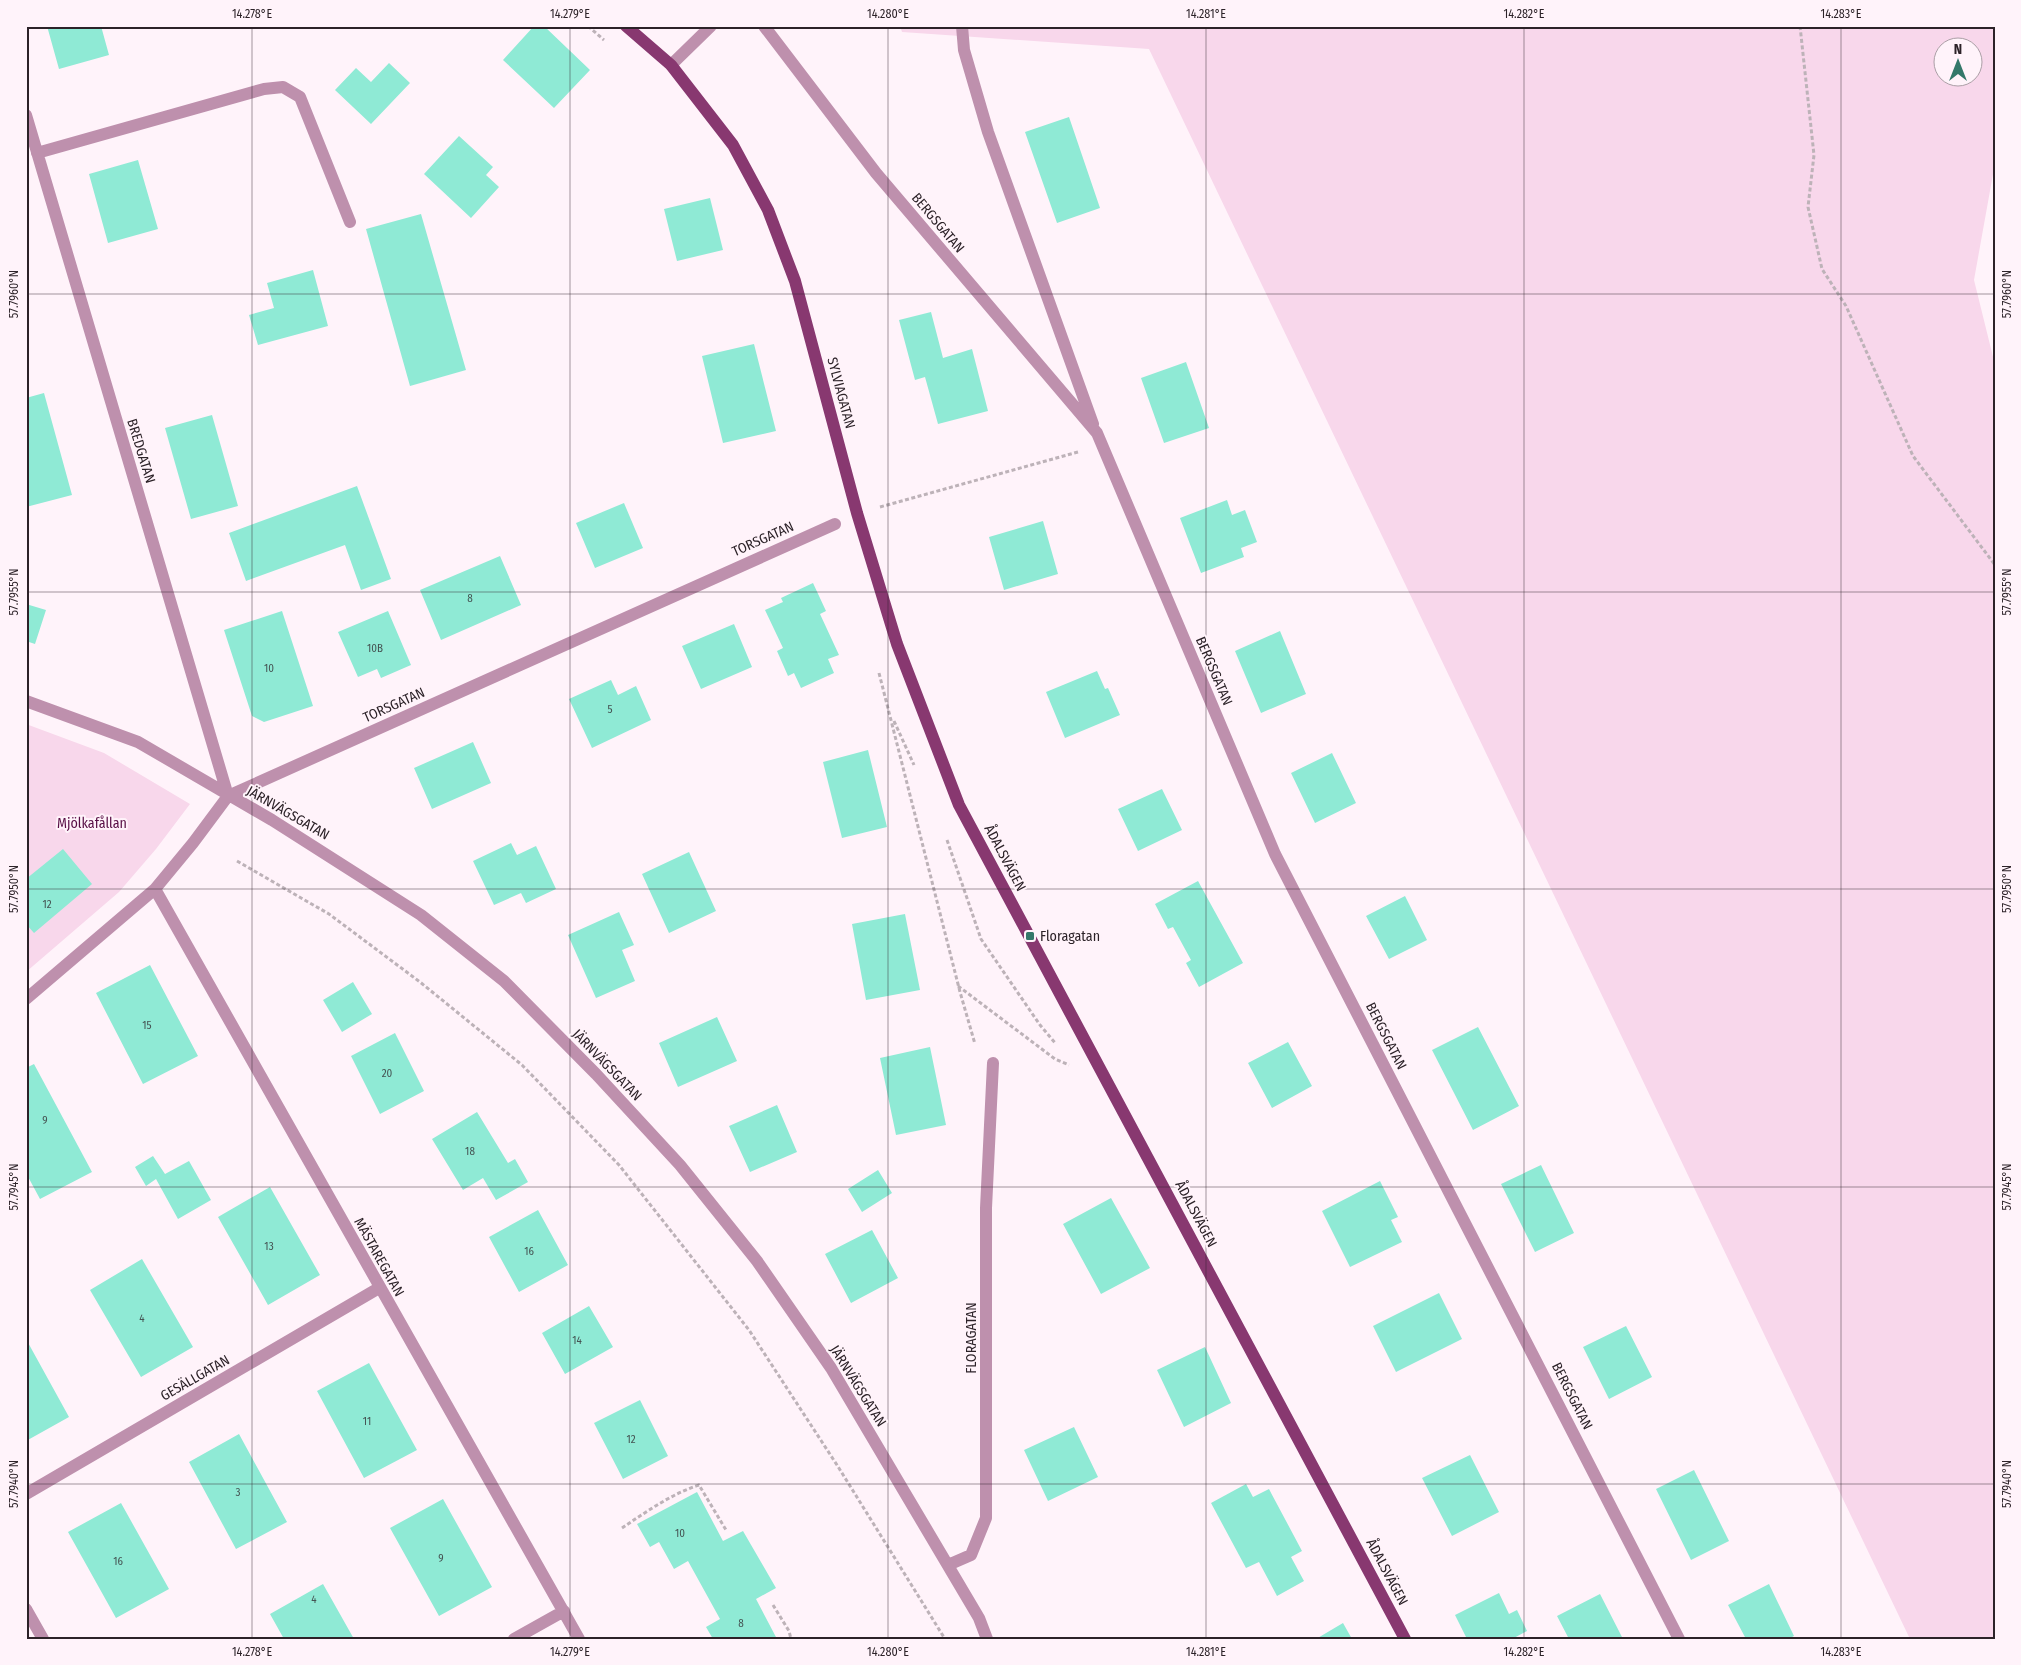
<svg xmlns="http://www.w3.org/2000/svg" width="2021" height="1665" viewBox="0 0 2021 1665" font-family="'Fira Sans Condensed',sans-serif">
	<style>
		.green { fill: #f8d7eb; fill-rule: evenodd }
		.building { fill: #8fead5 }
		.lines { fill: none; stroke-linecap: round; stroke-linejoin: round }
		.path { stroke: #bdb2b8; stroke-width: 3; stroke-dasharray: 4 2.5; stroke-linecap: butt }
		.minor { stroke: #be90ad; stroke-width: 12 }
		.major { stroke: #883870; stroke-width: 12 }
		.ticks { fill: none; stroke: #2c2228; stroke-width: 1; stroke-opacity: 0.45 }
		.poi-dot { fill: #34786a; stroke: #fff3fa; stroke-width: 2 }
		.labels { text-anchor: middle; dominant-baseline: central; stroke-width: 4; stroke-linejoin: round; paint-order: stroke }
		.number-label { font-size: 11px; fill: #455453 }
		.street-label { font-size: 14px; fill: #2c2228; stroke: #fff3fa }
		.park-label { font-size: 14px; fill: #580e45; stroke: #fff3fa }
		.poi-label { font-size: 14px; fill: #2c2228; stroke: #fff3fa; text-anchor: start }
		.neatline { fill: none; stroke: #2c2228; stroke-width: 2 }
		.ticks-label { font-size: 12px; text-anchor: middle; fill: #2c2228 }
	</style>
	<rect width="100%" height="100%" fill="#fff3fa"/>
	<path class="green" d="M 900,26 L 1995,26 L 1995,163 L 1974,280 L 1995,365 L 1995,1639 L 1910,1639 L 1149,49 L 902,32 ZM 1944,48 L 1974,48 L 1974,78 L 1944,78 Z
		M 26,724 L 104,753 L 190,804 L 156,849 L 119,892 L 26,972 Z"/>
	<path class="building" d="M 47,26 L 101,26 L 109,55 L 59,69 Z
		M 534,26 L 544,26 L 590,70 L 554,108 L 503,60 Z
		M 389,63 L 410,83 L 371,124 L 335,90 L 356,68 L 371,82 Z
		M 1069,117 L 1100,208 L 1057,223 L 1025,132 Z
		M 459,136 L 493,167 L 486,175 L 499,187 L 471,218 L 424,174 Z
		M 138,160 L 158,229 L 108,243 L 89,174 Z
		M 710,198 L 723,250 L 677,261 L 664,209 Z
		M 421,214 L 466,370 L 410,386 L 366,229 Z
		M 313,270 L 328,326 L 258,345 L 249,315 L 274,308 L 267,283 Z
		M 931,312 L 943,358 L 972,349 L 988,411 L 938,424 L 925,377 L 915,380 L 899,320 Z
		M 754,344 L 776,431 L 723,443 L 702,356 Z
		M 1186,362 L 1209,428 L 1164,443 L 1141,378 Z
		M 44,393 L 72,495 L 26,507 L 26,398 Z
		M 212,415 L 238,506 L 191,519 L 165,428 Z
		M 357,486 L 391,579 L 361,590 L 345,545 L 246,581 L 229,533 Z
		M 1227,500 L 1232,515 L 1245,510 L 1257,542 L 1241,548 L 1244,557 L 1201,573 L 1180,518 Z
		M 624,503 L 643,548 L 595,568 L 576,523 Z
		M 1043,521 L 1058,574 L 1004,590 L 989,537 Z
		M 500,556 L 521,605 L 441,640 L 420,590 Z
		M 813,583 L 826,611 L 820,614 L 839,655 L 828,659 L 834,673 L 801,688 L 794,673 L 788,676 L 777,651 L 783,648 L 765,610 L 783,602 L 781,598 Z
		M 26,604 L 46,610 L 35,644 L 26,641 Z
		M 282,611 L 313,706 L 264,722 L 252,716 L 224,630 Z
		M 388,611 L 411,665 L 381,678 L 377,669 L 358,677 L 338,632 Z
		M 734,624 L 752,667 L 701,689 L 682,646 Z
		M 1280,631 L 1306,694 L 1261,713 L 1235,651 Z
		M 1097,671 L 1105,689 L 1108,688 L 1120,715 L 1065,738 L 1046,692 Z
		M 611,680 L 618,695 L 636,686 L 651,720 L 592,748 L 569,699 Z
		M 473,742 L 491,783 L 432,809 L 414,768 Z
		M 868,750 L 887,827 L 842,838 L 823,762 Z
		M 1332,753 L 1356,803 L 1315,823 L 1291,773 Z
		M 1162,789 L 1182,830 L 1138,851 L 1118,809 Z
		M 511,843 L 517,855 L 536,846 L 556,889 L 526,903 L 521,893 L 494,905 L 473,861 Z
		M 63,849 L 92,884 L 34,933 L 26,924 L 26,879 Z
		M 689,852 L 716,911 L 669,933 L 642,874 Z
		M 1198,881 L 1243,963 L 1199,987 L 1186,963 L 1191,960 L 1173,927 L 1168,929 L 1155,904 Z
		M 1405,896 L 1427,940 L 1389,959 L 1366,916 Z
		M 619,912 L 634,945 L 622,950 L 635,981 L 596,998 L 568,935 Z
		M 905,914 L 920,990 L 866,1000 L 852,924 Z
		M 150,965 L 198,1056 L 143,1084 L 96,993 Z
		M 353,982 L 372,1014 L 342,1032 L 323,1000 Z
		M 717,1017 L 737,1061 L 678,1087 L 659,1043 Z
		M 1478,1027 L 1519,1106 L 1473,1130 L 1432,1050 Z
		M 395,1033 L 424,1091 L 380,1114 L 351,1056 Z
		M 1288,1042 L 1312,1086 L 1272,1108 L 1248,1063 Z
		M 930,1047 L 946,1125 L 896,1135 L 880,1058 Z
		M 34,1064 L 92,1172 L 40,1199 L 26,1173 L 26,1068 Z
		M 777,1105 L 797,1152 L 750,1172 L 729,1126 Z
		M 477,1112 L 508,1163 L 515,1159 L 528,1182 L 496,1200 L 483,1178 L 463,1190 L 432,1139 Z
		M 153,1156 L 165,1174 L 189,1161 L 211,1200 L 178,1219 L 156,1179 L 146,1186 L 135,1167 Z
		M 1541,1165 L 1574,1233 L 1535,1252 L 1501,1184 Z
		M 878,1170 L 892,1193 L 862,1212 L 848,1189 Z
		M 1380,1181 L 1398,1217 L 1391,1220 L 1402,1242 L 1350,1267 L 1322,1211 Z
		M 270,1187 L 320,1275 L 268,1305 L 218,1217 Z
		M 1111,1198 L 1150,1268 L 1101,1294 L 1063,1224 Z
		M 538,1210 L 568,1265 L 519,1292 L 489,1237 Z
		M 872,1230 L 898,1278 L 851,1303 L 825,1254 Z
		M 142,1259 L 193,1347 L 141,1377 L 90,1290 Z
		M 1439,1293 L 1462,1339 L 1396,1372 L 1373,1326 Z
		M 589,1306 L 613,1347 L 565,1374 L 542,1333 Z
		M 1626,1326 L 1652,1377 L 1609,1399 L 1583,1347 Z
		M 26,1339 L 69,1417 L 26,1441 Z
		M 1205,1347 L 1231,1403 L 1184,1427 L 1157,1370 Z
		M 369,1363 L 417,1450 L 364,1478 L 317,1391 Z
		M 640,1400 L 668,1456 L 623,1479 L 594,1423 Z
		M 1074,1427 L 1098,1477 L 1048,1501 L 1024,1450 Z
		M 239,1434 L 287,1522 L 236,1549 L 189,1462 Z
		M 1470,1455 L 1499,1512 L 1452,1536 L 1422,1478 Z
		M 1694,1470 L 1729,1541 L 1691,1560 L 1656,1489 Z
		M 1246,1484 L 1253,1497 L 1269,1489 L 1302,1551 L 1291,1557 L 1304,1581 L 1277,1596 L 1259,1562 L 1246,1568 L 1211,1503 Z
		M 697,1492 L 723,1541 L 743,1531 L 776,1588 L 756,1599 L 777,1639 L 713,1639 L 706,1627 L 720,1619 L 688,1561 L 674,1569 L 659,1542 L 650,1547 L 637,1524 Z
		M 443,1499 L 492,1587 L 439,1616 L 390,1528 Z
		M 121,1503 L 169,1589 L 116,1618 L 68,1532 Z
		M 323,1584 L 354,1639 L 284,1639 L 270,1614 Z
		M 1769,1584 L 1794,1636 L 1788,1639 L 1746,1639 L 1728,1605 Z
		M 1499,1593 L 1509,1614 L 1517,1610 L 1527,1631 L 1512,1639 L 1467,1639 L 1455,1615 Z
		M 1600,1594 L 1623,1639 L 1569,1639 L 1557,1616 Z
		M 1343,1623 L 1352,1639 L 1316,1639 Z"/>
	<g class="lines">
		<path class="path" d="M 588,26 L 604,40
			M 1800,26 L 1814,155 L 1808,207 L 1822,269 L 1846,306 L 1913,456 L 1995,565
			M 880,507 L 1078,452
			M 879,673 L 960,992 L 975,1044
			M 894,721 L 914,765
			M 947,840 L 981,939 L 1040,1025 L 1056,1044
			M 237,861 L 329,914 L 420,982 L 522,1065 L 619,1165 L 749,1330 L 837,1465 L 945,1639
			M 958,986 L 1055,1059 L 1069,1065
			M 622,1528 C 646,1512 671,1494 699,1485 L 726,1530
			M 773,1605 L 789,1631 L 791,1639"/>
		<path class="minor" d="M 764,26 L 876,173 L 1097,433 L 1275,854 L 1679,1639
			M 962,26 L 964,50 L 988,132 L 1093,424
			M 671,65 L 711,26
			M 26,115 L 228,796
			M 37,153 L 264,89 L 283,87 L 300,97 L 350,222
			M 26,701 L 138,742 L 272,820 L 421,915 L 504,981 L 596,1074 L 680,1165 L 757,1261 L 831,1368 L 979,1618 L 987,1639
			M 155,889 L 579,1639
			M 26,999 L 155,889 L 193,843 L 228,796 L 835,524
			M 26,1494 L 379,1288
			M 948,1565 L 971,1555 L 986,1518 L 986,1208 L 993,1063
			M 26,1609 L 43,1639
			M 514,1639 L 564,1611"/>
		<path class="major" d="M 626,26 L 671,65 L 733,145 L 768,210 L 795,281 L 857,513 L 897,644 L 959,805 L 1405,1639"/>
	</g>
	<path class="ticks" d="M 252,26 L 252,1639M 570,26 L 570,1639M 888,26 L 888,1639M 1206,26 L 1206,1639M 1524,26 L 1524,1639M 1841,26 L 1841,1639M 26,294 L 1995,294M 26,592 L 1995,592M 26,889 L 1995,889M 26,1187 L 1995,1187M 26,1484 L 1995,1484"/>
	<rect class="poi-dot" x="1025" y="931" width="10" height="10" rx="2.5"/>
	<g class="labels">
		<g class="number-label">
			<text x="470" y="598">8</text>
			<text x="375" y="648">10B</text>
			<text x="269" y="668">10</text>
			<text x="610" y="709">5</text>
			<text x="47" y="904">12</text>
			<text x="147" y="1025">15</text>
			<text x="387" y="1073">20</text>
			<text x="45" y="1120">9</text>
			<text x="470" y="1151">18</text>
			<text x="269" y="1246">13</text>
			<text x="529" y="1251">16</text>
			<text x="142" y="1318">4</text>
			<text x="577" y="1340">14</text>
			<text x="367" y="1421">11</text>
			<text x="631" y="1439">12</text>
			<text x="238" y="1492">3</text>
			<text x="680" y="1533">10</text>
			<text x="441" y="1558">9</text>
			<text x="118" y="1561">16</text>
			<text x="314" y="1599">4</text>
			<text x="741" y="1623">8</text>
		</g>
		<g class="street-label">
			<text transform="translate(938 223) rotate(50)">BERGSGATAN</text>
			<text transform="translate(841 393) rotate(75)">SYLVIAGATAN</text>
			<text transform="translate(141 451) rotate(73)">BREDGATAN</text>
			<text transform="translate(763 539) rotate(-24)">TORSGATAN</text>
			<text transform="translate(1214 671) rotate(67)">BERGSGATAN</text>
			<text transform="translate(394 705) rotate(-24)">TORSGATAN</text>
			<text transform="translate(288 813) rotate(30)">JÄRNVÄGSGATAN</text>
			<text transform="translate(1005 858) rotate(62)">ÅDALSVÄGEN</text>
			<text transform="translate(1386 1036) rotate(63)">BERGSGATAN</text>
			<text transform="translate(607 1065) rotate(46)">JÄRNVÄGSGATAN</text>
			<text transform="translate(1196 1214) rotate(62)">ÅDALSVÄGEN</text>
			<text transform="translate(379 1257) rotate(61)">MÄSTAREGATAN</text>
			<text transform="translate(971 1338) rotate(-90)">FLORAGATAN</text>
			<text transform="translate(195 1378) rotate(-30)">GESÄLLGATAN</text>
			<text transform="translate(858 1386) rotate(58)">JÄRNVÄGSGATAN</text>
			<text transform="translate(1572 1396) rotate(63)">BERGSGATAN</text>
			<text transform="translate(1387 1572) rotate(62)">ÅDALSVÄGEN</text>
		</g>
		<g class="park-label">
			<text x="92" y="823">Mjölkafållan</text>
		</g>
		<g class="poi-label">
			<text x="1040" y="936">Floragatan</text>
		</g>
	</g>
	<rect width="2021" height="1665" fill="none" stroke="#fff3fa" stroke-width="55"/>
	<g transform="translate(1958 62)"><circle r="24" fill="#fff3fa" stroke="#ab9fa6"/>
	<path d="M0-4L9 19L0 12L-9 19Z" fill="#34786a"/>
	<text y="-8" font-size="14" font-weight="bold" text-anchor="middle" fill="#2c2228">N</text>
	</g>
	<rect x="28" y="28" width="1966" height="1610" class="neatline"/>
	<g class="ticks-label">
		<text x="252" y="18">14.278°E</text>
		<text x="570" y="18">14.279°E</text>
		<text x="888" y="18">14.280°E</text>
		<text x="1206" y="18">14.281°E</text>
		<text x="1524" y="18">14.282°E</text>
		<text x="1841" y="18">14.283°E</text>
		<text transform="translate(14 294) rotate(-90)" y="4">57.7960°N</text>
		<text transform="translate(2007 294) rotate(-90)" y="4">57.7960°N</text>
		<text transform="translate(14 592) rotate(-90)" y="4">57.7955°N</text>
		<text transform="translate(2007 592) rotate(-90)" y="4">57.7955°N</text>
		<text transform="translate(14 889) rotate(-90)" y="4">57.7950°N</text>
		<text transform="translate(2007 889) rotate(-90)" y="4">57.7950°N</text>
		<text transform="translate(14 1187) rotate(-90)" y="4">57.7945°N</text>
		<text transform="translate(2007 1187) rotate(-90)" y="4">57.7945°N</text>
		<text transform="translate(14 1484) rotate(-90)" y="4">57.7940°N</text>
		<text transform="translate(2007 1484) rotate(-90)" y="4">57.7940°N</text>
		<text x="252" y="1656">14.278°E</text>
		<text x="570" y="1656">14.279°E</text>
		<text x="888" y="1656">14.280°E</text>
		<text x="1206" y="1656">14.281°E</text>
		<text x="1524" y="1656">14.282°E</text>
		<text x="1841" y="1656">14.283°E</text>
	</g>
</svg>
